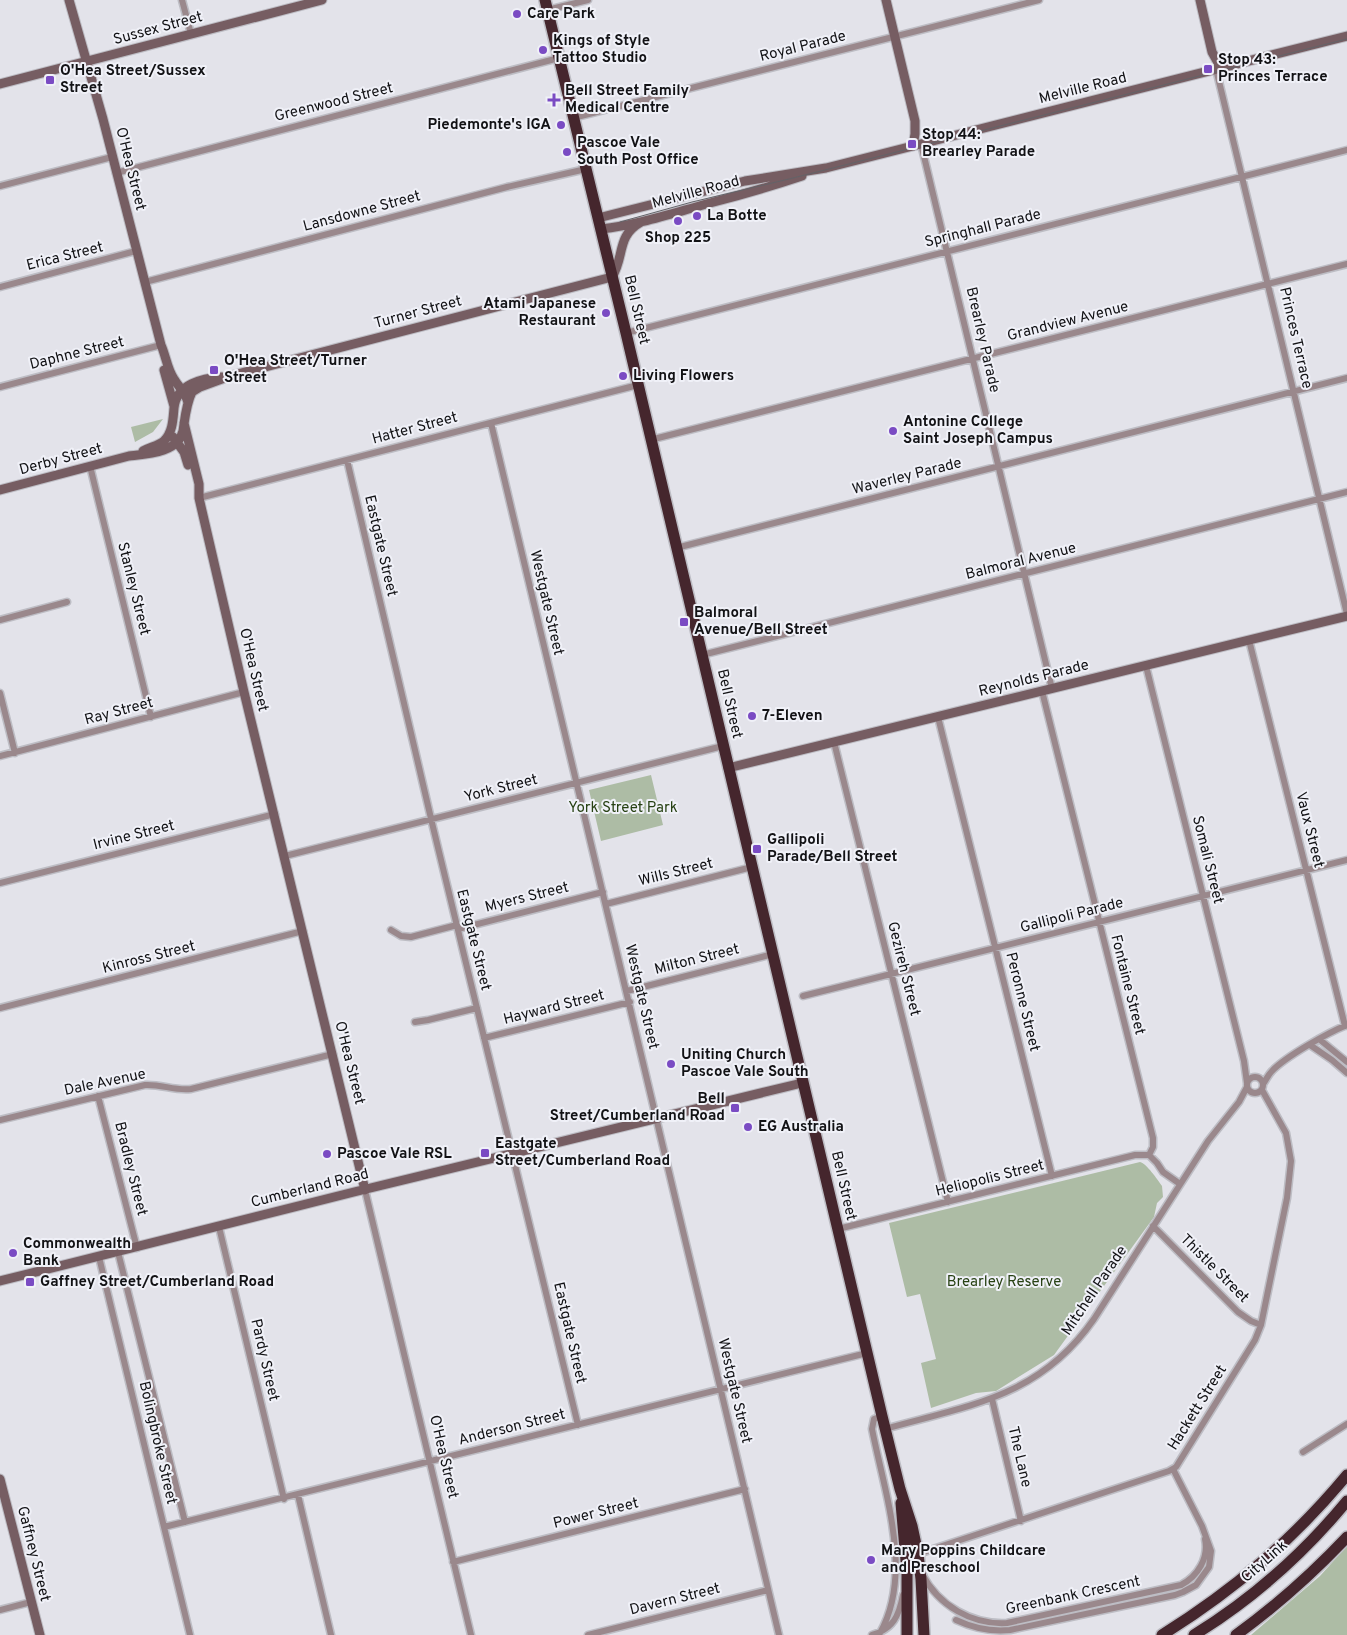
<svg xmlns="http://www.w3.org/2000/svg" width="1347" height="1635" viewBox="0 0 1347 1635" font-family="Overpass,sans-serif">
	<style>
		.green { fill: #adbca5 }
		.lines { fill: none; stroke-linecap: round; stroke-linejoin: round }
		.street-casing { stroke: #bdbdc4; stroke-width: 9 }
		.secondary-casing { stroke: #bdbdc4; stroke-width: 11 }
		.highway-casing { stroke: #bdbdc4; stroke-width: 14 }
		.street { stroke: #9a888c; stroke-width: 6 }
		.secondary { stroke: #765d62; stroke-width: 9 }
		.highway { stroke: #45262d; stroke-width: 11 }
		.tram { stroke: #636368; stroke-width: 1 }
		.poi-dot { fill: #7a4bc3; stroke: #f0f1f8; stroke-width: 2 }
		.labels { text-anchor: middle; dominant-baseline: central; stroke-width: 4; stroke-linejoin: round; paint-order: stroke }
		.poi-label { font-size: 15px; font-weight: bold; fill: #121215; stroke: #f0f1f8; text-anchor: start }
		.street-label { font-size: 15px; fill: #121215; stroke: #f0f1f8 }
		.park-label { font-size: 15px; fill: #274113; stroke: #f0f1f8 }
	</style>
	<rect width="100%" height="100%" fill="#e3e3ea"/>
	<path class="green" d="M 163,419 L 153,432 L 135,442 L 131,427 Z
		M 651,775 L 663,825 L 601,841 L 589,790 Z
		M 1140,1162 C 1147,1164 1157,1179 1162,1186 L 1163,1197 L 1157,1203 L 1154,1217 L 1054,1355 L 996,1391 L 976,1393 L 931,1408 L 921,1363 L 936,1359 L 920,1294 L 907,1297 L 889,1223 Z
		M 1347,1546 L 1347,1635 L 1251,1635 L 1320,1576 Z"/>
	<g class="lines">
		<g class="street-casing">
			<path id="street" d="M 182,0 L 191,34
				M 547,10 L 588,0
				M 1216,69 L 1347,614
				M 573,118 L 1039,0
				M 921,144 L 1052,689
				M 116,173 L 559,58
				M 0,186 L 112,157
				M 145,282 L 507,187 L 586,169
				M 0,287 L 136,251
				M 626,333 L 1347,150
				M 0,387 L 161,345
				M 491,423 L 779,1635
				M 650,440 L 1347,264
				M 347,460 L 433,827 L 578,1425
				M 90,466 L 151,717
				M 199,498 L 638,385
				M 676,548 L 1347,378
				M 0,620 L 67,602
				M 1249,640 L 1345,1026
				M 702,655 L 1347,492
				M 1146,666 L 1244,1061 L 1247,1083
				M 1042,691 L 1153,1138 L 1153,1147 L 1149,1155 L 1157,1163 L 1163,1172 L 1180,1184
				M 0,693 L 15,753
				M 938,717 L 1052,1176
				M 834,742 L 948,1202
				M 0,756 L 244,692
				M 285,856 L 723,746
				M 0,883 L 275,814
				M 606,904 L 752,867
				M 458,929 L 603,892
				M 391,930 L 401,936 L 411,937 L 457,925
				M 627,991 L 773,954
				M 803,996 L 1347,860
				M 0,1008 L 303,931
				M 415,1022 L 428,1020 L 477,1008
				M 484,1038 L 630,1002
				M 1319,1039 L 1347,1062
				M 1310,1045 L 1332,1060 L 1347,1073
				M1247 1085a8 8 0 1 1 16 0a8 8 0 1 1-16 0Z
				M 1263,1084 C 1266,1080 1268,1075 1272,1071 C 1285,1057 1329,1032 1347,1025
				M 98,1096 L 137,1248
				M 0,1120 L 145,1085 C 161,1084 175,1091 191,1089 L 333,1054
				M 365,1190 L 471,1635
				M 1153,1226 L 1238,1312 L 1251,1321 L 1261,1325
				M 219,1227 L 284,1499
				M 838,1229 L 1135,1155 L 1149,1155
				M 118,1252 L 185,1522
				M 99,1257 L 190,1635
				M 992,1399 L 1021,1521
				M 885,1429 C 970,1405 1040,1397 1094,1319 L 1208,1141 L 1239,1102 L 1247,1087
				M 1303,1452 L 1347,1424
				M 298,1495 L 331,1635
				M 164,1527 L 867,1353
				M 918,1554 L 1169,1471 L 1176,1467 L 1255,1340 L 1261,1325 L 1287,1198 L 1291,1161 L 1286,1133 L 1262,1090
				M 453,1562 L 745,1489
				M 922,1574 C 939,1606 972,1625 1007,1623 L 1181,1585 C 1198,1576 1209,1558 1205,1539
				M 0,1610 L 31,1602
				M 956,1620 C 973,1628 990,1632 1010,1630 L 1175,1595 L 1183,1592 L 1196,1585 L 1209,1567 L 1211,1551 L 1202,1526 L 1173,1469
				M 880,1633 C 914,1573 884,1491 872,1429 L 874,1419 L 882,1416
				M 588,1635 L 768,1590
				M 872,1635 C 893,1629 899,1616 903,1595"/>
		</g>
		<g class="secondary-casing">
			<path id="secondary" d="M 69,0 L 103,119 L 161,345 C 166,356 167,369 174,379 C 179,388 186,392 188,403
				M 886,0 L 915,121 L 915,134 L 913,146
				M 1200,0 L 1212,52 L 1221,68
				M 0,84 L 322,0
				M 598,218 L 745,181 L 826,168 L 1347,36
				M 601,229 C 638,225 673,213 710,203 C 741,195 772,186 802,176
				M 164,370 L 174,406
				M 184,423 L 199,484 L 199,498 L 244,692 L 365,1190
				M 173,437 L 184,452 L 188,465
				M 143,451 C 150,447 158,446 164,441 C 173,432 173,419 174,408 C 176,384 203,378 222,377
				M 0,490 L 129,456 C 147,454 178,453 183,431 C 185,418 186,404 192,392 L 200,387 L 230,376 L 612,277 C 625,256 616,236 641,222
				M 728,768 L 1347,616
				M 0,1281 L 354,1192 L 802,1083
				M 0,1479 L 40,1635"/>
		</g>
		<g class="highway-casing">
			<path id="highway" d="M 545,0 L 626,333 L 882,1416 L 900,1489 L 912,1526 L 918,1554 L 921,1579 L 924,1635
				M 901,1503 L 907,1572 L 907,1635
				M 1162,1635 C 1234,1590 1293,1540 1347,1475
				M 1194,1635 C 1251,1600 1304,1553 1347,1501
				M 1236,1635 C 1276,1606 1313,1573 1347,1537"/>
		</g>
		<use href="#street" class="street"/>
		<use href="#secondary" class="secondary"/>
		<use href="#highway" class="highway"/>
		<path class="tram" d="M 620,222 L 692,202 L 789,179 L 1347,39"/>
	</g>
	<g class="poi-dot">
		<circle cx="517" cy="14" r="5"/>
		<circle cx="543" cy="50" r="5"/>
		<rect x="1203" y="64" width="10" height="10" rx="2.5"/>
		<rect x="45" y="75" width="10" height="10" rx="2.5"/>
		<path d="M551.5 92.5h5v5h5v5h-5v5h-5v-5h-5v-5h5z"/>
		<circle cx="561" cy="125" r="5"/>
		<rect x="907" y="139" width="10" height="10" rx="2.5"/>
		<circle cx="567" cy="152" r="5"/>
		<circle cx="697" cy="216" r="5"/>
		<circle cx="678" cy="221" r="5"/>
		<circle cx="606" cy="313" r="5"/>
		<rect x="209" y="365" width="10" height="10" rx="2.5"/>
		<circle cx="623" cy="376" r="5"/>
		<circle cx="893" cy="431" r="5"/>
		<rect x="679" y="617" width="10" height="10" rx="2.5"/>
		<circle cx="752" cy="716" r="5"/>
		<rect x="752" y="844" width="10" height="10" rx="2.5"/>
		<circle cx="671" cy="1064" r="5"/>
		<rect x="730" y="1103" width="10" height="10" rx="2.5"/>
		<circle cx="748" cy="1127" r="5"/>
		<rect x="480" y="1148" width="10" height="10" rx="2.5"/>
		<circle cx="327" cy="1154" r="5"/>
		<circle cx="13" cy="1253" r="5"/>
		<rect x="25" y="1277" width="10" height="10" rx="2.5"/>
		<circle cx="871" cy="1560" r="5"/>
	</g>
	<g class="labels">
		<g class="poi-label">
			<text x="527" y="14">Care Park</text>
			<text x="553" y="41">Kings of Style<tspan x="553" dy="17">Tattoo Studio</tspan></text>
			<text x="1218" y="60">Stop 43:<tspan x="1218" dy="17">Princes Terrace</tspan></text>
			<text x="60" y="71">O'Hea Street/Sussex<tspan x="60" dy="17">Street</tspan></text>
			<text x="565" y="91">Bell Street Family<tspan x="565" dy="17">Medical Centre</tspan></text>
			<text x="551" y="125" text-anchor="end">Piedemonte's IGA</text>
			<text x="922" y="135">Stop 44:<tspan x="922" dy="17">Brearley Parade</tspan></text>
			<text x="577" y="143">Pascoe Vale<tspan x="577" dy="17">South Post Office</tspan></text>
			<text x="707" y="216">La Botte</text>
			<text x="678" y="238" text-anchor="middle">Shop 225</text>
			<text x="596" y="304" text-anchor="end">Atami Japanese<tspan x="596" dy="17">Restaurant</tspan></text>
			<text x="224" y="361">O'Hea Street/Turner<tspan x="224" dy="17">Street</tspan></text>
			<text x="633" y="376">Living Flowers</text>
			<text x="903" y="422">Antonine College<tspan x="903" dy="17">Saint Joseph Campus</tspan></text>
			<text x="694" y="613">Balmoral<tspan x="694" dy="17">Avenue/Bell Street</tspan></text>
			<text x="762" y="716">7-Eleven</text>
			<text x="767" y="840">Gallipoli<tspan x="767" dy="17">Parade/Bell Street</tspan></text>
			<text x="681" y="1055">Uniting Church<tspan x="681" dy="17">Pascoe Vale South</tspan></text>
			<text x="725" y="1099" text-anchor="end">Bell<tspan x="725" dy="17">Street/Cumberland Road</tspan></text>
			<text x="758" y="1127">EG Australia</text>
			<text x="495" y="1144">Eastgate<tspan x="495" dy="17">Street/Cumberland Road</tspan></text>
			<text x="337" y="1154">Pascoe Vale RSL</text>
			<text x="23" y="1244">Commonwealth<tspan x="23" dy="17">Bank</tspan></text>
			<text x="40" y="1282">Gaffney Street/Cumberland Road</text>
			<text x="881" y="1551">Mary Poppins Childcare<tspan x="881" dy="17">and Preschool</tspan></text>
		</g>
		<g class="street-label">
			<text transform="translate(158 29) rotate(-15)">Sussex Street</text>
			<text transform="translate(803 47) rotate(-14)">Royal Parade</text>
			<text transform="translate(1083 89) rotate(-14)">Melville Road</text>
			<text transform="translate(334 103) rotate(-14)">Greenwood Street</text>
			<text transform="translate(130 169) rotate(76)">O'Hea Street</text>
			<text transform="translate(696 193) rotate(-15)">Melville Road</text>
			<text transform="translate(362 212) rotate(-15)">Lansdowne Street</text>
			<text transform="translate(983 229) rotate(-14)">Springhall Parade</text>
			<text transform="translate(65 257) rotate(-14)">Erica Street</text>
			<text transform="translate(636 310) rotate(77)">Bell Street</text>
			<text transform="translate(418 313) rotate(-15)">Turner Street</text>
			<text transform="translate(1068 322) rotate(-14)">Grandview Avenue</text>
			<text transform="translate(1295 338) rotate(77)">Princes Terrace</text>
			<text transform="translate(982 340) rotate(77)">Brearley Parade</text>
			<text transform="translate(77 354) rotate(-14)">Daphne Street</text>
			<text transform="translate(415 429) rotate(-15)">Hatter Street</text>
			<text transform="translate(61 460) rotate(-15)">Derby Street</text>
			<text transform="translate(907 477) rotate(-14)">Waverley Parade</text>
			<text transform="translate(380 546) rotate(77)">Eastgate Street</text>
			<text transform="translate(1021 562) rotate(-14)">Balmoral Avenue</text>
			<text transform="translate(133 589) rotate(76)">Stanley Street</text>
			<text transform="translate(546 603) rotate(77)">Westgate Street</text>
			<text transform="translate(253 670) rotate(77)">O'Hea Street</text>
			<text transform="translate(1034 679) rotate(-14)">Reynolds Parade</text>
			<text transform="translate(729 704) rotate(77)">Bell Street</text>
			<text transform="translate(119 712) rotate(-15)">Ray Street</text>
			<text transform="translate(501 789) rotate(-14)">York Street</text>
			<text transform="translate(1309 830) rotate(76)">Vaux Street</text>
			<text transform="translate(134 836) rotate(-14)">Irvine Street</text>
			<text transform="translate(1207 860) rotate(76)">Somali Street</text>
			<text transform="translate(676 873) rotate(-14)">Wills Street</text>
			<text transform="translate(527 898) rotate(-14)">Myers Street</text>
			<text transform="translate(1072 916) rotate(-14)">Gallipoli Parade</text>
			<text transform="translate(473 940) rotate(76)">Eastgate Street</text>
			<text transform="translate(149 958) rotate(-14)">Kinross Street</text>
			<text transform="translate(697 960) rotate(-14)">Milton Street</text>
			<text transform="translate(903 969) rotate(76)">Gezireh Street</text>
			<text transform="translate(1127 985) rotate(76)">Fontaine Street</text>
			<text transform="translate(641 997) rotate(77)">Westgate Street</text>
			<text transform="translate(1022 1002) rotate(76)">Peronne Street</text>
			<text transform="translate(554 1008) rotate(-14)">Hayward Street</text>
			<text transform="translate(349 1063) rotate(76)">O'Hea Street</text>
			<text transform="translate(105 1083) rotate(-12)">Dale Avenue</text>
			<text transform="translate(130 1169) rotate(76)">Bradley Street</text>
			<text transform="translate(990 1179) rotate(-14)">Heliopolis Street</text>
			<text transform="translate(843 1186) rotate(77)">Bell Street</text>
			<text transform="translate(310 1189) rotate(-14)">Cumberland Road</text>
			<text transform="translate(1214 1269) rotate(45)">Thistle Street</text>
			<text transform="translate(1095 1291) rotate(-56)">Mitchell Parade</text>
			<text transform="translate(569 1333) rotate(77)">Eastgate Street</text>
			<text transform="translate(264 1360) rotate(77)">Pardy Street</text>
			<text transform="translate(734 1391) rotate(77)">Westgate Street</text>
			<text transform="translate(1198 1408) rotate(-58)">Hackett Street</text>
			<text transform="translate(512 1428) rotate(-14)">Anderson Street</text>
			<text transform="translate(157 1443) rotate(77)">Bolingbroke Street</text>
			<text transform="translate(443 1457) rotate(77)">O'Hea Street</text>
			<text transform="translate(1019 1457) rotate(77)">The Lane</text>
			<text transform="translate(596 1514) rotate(-14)">Power Street</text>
			<text transform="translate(33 1554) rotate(76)">Gaffney Street</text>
			<text transform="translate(1265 1562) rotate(-41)">CityLink</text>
			<text transform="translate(1073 1596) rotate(-12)">Greenbank Crescent</text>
			<text transform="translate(675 1600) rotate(-14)">Davern Street</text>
		</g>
		<g class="park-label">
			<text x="623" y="808">York Street Park</text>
			<text x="1004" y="1282">Brearley Reserve</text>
		</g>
	</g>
</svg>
